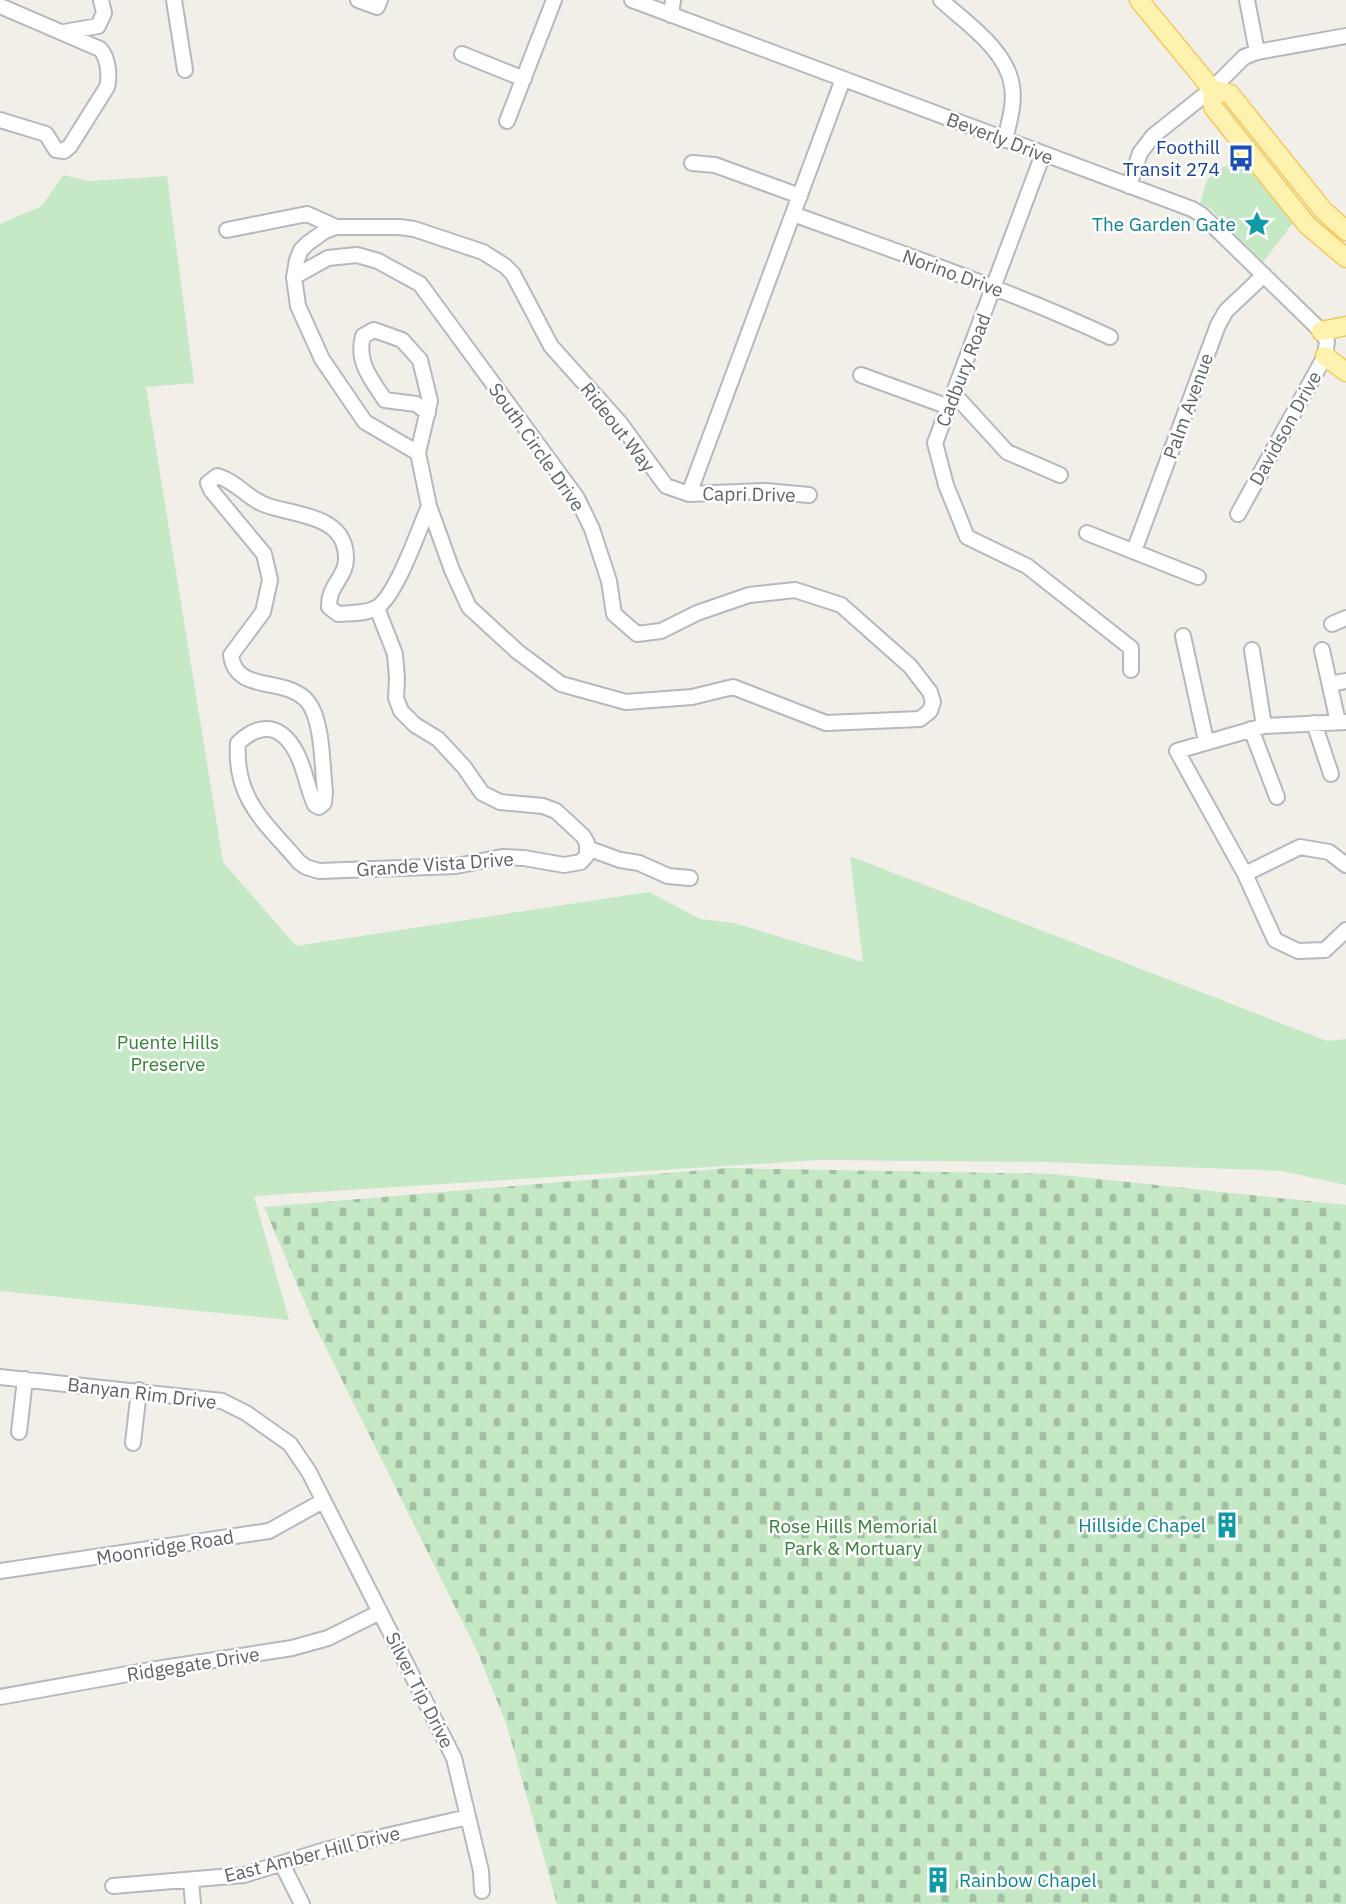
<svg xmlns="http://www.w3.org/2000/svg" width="1346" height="1904" viewBox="0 0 1346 1904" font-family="'IBM Plex Sans',sans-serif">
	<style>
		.cemetery { fill: url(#cemetery-stones) }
		.green { fill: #c5e8c5 }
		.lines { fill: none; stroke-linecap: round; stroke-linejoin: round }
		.minor-casing { stroke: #b5b8bc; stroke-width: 18 }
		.major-casing { stroke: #f2c960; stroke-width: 21 }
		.minor { stroke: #fff; stroke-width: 14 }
		.major { stroke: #fff2af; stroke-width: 18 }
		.labels { text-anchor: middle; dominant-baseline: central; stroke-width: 5; stroke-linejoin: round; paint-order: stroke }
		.street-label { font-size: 19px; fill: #5f6368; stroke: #fff }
		.transit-label { font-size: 19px; fill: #164399; stroke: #fff; text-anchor: end }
		.culture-label { font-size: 19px; fill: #0d838f; stroke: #fff; text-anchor: end }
		.park-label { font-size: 19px; fill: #348238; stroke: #fff }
	</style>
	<defs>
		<pattern id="cemetery-stones" width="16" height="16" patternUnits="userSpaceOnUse" patternTransform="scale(1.75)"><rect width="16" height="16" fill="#c5e8c5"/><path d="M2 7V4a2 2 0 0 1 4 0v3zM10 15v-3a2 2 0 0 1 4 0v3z" fill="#a3c0a4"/></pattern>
	</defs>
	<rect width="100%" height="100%" fill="#f1efe8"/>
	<path class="cemetery" d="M 728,1168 L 1053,1174 L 1346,1205 L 1346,1904 L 557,1904 L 507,1726 L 478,1653 L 314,1324 L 264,1207 Z"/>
	<path class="green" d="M 1236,158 L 1240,164 L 1244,162 L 1293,223 L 1263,262 L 1209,207 L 1200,204 L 1207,180 Z
		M 63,175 L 89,181 L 167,176 L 194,383 L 146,387 L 223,862 L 296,946 L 649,892 L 700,919 L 734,923 L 863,962 L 850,856 L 1327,1041 L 1346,1039 L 1346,1185 L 1282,1171 L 1045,1162 L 819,1160 L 254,1196 L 289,1320 L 0,1291 L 0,224 L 42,206 Z"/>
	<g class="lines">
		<g class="minor-casing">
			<path id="minor" d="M 174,0 L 185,70
				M 358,0 L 377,7 L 380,0
				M 632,0 L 1192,209 L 1202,215 L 1321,331 L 1327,341 L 1325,356 L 1238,514
				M 941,0 C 966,23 1007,50 1012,86 C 1015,104 1009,122 1005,140
				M 1247,0 L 1257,52
				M 0,6 L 100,49 C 108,57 110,76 107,87 L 70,146 L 64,151 L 56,150 L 46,134 L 0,120
				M 671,15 L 673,0
				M 64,32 L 98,26 L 104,13 L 101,0
				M 462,54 L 524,79
				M 507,121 L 554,0
				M 1043,154 L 935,443 L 946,485 L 967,537 L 1027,566 L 1117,637 L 1131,648 L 1131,670
				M 692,163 L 715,165 L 800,196
				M 1129,186 L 1140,153 L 1153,136 L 1212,89 L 1244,57 L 1257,52 L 1346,36
				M 793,214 C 900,253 1007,289 1110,337
				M 227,230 L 307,214 L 336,227
				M 294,277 L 328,258 L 357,255 L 378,261 L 420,284 L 577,498 L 592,529 L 609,581 L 614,614 L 637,634 L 661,631 L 697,613 L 749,595 L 795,590 L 841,605 L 910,666 L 930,692 L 933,702 L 930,711 L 920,719 L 826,723 L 733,687 L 692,697 L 626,702 L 561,684 L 518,652 L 469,607 L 452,570 L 429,506 L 418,453 L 365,422 L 322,359 L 298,306 L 294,277 L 297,260 L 301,250 L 308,243 L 325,231 L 336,227 L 399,227 L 414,229 L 483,252 L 505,266 L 513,274 L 551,346 L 620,423 L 666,486 L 689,494 L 766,491 L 809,495
				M 861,375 L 949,407
				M 954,394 L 1007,452 L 1060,475
				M 418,453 L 430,401 L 420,360 L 402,340 L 374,330 L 363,336 C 356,362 371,379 385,400 L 416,404 L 428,413
				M 689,494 L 843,79
				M 1087,533 L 1198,577
				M 1134,551 L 1218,325 L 1226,311 L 1264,275
				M 377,608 L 395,654 L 397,678 L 396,698 L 401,711 L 415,725 L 438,739 L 464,767 L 482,793 L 500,802 L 543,806 L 556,811 L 583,836 L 587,843 L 587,855 L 581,862 L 564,865 L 524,858 L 502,857 L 456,866 L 319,871 L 306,867 L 299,862 C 265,822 234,799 238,743 C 260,722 281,724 296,752 C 305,768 307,788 315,805 L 319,807 L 324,803 L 325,792 C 322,767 323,721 308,702 C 286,675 236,695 231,655 L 263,612 L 270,580 L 264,554 L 211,490 L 208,483 L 217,476 C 236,481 246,497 263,504 C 292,516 345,513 346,557 C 347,577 328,585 329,607 L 338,614 C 350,613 365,614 376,608 C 396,597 419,529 429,506
				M 1332,624 L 1346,618
				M 1183,636 L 1206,741
				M 1252,650 L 1264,726
				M 1322,650 L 1338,722
				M 1330,684 L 1346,681
				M 1346,722 L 1264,726 L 1177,751 L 1245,874 L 1275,940 L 1298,951 L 1325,950 L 1346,930
				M 1314,723 L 1331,774
				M 1251,729 L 1277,797
				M 587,848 L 620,860 L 639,863 L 668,876 L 690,878
				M 1245,874 L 1300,847 L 1329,852 L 1346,865
				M 0,1377 L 222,1401 L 246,1413 L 290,1444 L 309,1472 L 454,1758 L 481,1871 L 482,1891
				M 19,1432 L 25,1379
				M 133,1443 L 139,1390
				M 0,1571 L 269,1531 L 323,1501
				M 0,1697 L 150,1670 L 292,1648 L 328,1638 L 380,1612
				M 282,1864 L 302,1904
				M 191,1880 L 193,1904
				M 113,1886 L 244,1875 L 325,1850 L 468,1817"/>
		</g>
		<g class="major-casing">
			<path id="major" d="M 1139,0 L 1212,89 L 1213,107 L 1307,225 L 1346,258
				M 1212,89 L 1230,94 L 1323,210 L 1346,231
				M 1321,331 L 1346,326
				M 1325,356 L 1346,372"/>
		</g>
		<use href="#minor" class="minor"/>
		<use href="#major" class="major"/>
	</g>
	<defs>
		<g id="bus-bare" transform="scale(2.1)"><path d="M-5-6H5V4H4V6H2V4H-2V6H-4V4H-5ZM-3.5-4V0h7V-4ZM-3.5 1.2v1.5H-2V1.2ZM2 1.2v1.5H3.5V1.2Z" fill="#1a4fb4" stroke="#fff" stroke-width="2.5" paint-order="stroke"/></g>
		<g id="sight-bare" transform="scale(2.1)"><path d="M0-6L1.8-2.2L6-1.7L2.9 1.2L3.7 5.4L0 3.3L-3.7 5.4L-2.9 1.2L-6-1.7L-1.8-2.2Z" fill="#0f9aa8" stroke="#fff" stroke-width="2.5" paint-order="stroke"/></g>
		<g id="building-bare" transform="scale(2.1)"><path d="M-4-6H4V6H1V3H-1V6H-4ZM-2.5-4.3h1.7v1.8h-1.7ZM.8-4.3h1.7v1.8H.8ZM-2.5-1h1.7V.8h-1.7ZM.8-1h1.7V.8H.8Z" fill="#0f9aa8" stroke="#fff" stroke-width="2.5" paint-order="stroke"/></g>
	</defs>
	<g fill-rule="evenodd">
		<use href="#bus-bare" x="1241" y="158"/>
		<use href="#sight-bare" x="1257" y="224"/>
		<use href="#building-bare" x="1227" y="1525"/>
		<use href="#building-bare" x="938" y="1880"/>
	</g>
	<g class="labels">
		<g class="street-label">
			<text transform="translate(1000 138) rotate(21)">Beverly Drive</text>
			<text transform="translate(953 273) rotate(20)">Norino Drive</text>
			<text transform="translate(963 370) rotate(-69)">Cadbury Road</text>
			<text transform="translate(1188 406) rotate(-70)">Palm Avenue</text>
			<text transform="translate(618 427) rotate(52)">Rideout Way</text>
			<text transform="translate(1285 428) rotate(-61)">Davidson Drive</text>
			<text transform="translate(537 447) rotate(55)">South Circle Drive</text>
			<text transform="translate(749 494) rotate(1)">Capri Drive</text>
			<text transform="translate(435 864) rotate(-4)">Grande Vista Drive</text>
			<text transform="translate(142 1393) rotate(7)">Banyan Rim Drive</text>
			<text transform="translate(165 1547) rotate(-9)">Moonridge Road</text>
			<text transform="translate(193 1664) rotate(-9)">Ridgegate Drive</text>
			<text transform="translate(420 1690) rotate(63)">Silver Tip Drive</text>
			<text transform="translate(312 1854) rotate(-14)">East Amber Hill Drive</text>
		</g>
		<g class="transit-label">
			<text x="1220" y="147">Foothill<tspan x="1220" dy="22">Transit 274</tspan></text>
		</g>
		<g class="culture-label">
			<text x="1236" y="224">The Garden Gate</text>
			<text x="1206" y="1525">Hillside Chapel</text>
			<text x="959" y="1880" text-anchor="start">Rainbow Chapel</text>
		</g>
		<g class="park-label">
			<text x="168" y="1042">Puente Hills<tspan x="168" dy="22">Preserve</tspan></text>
			<text x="853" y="1526">Rose Hills Memorial<tspan x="853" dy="22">Park &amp; Mortuary</tspan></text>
		</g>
	</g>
</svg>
